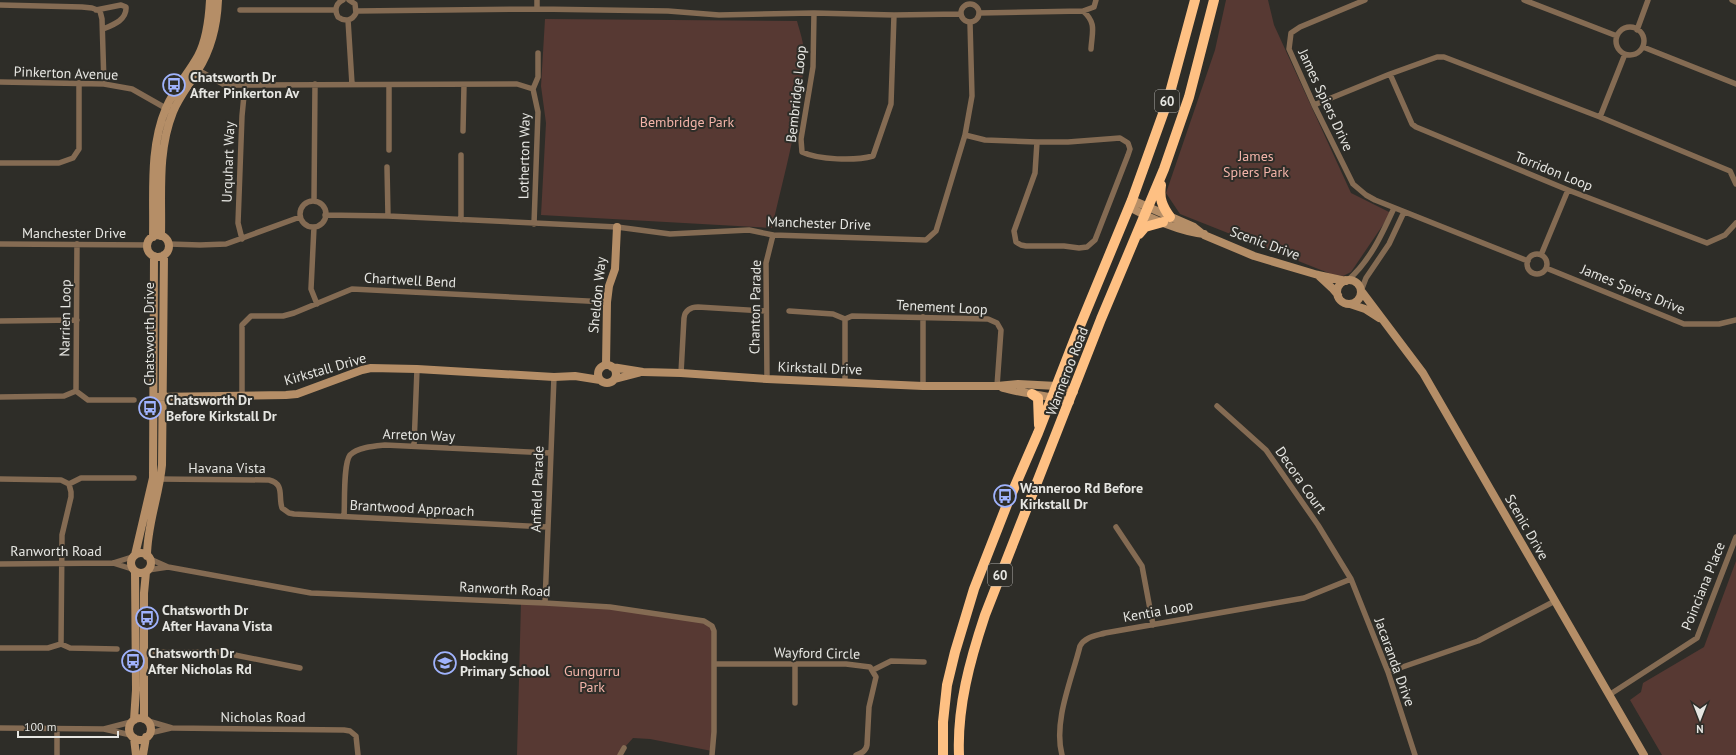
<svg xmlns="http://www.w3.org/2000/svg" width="1736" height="755" viewBox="0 0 1736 755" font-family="'PT Sans',sans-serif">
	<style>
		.green { fill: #573933 }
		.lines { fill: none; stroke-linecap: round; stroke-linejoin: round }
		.street { stroke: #846b53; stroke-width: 5.5 }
		.secondary { stroke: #b58e67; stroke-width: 8 }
		.highway { stroke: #fec083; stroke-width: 10 }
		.labels { text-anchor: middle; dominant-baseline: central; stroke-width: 4; stroke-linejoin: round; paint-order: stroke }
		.shield { fill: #2e2d28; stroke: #afaeaa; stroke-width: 1 }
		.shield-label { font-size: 13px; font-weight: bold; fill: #e6e6e2 }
		.street-label { font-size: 14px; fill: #e6e6e2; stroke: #2e2d28 }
		.poi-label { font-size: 14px; font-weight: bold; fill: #e6e6e2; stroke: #2e2d28; text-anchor: start }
		.park-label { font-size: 14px; fill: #f3b4a9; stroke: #2e2d28 }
	</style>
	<rect width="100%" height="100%" fill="#2e2d28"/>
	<path class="green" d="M 1226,0 L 1268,0 L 1274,25 L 1351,193 L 1391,213 L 1351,272 L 1343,276 L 1331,274 L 1180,214 L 1166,193 L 1215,50 Z
		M 545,19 L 797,21 C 800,32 804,43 804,54 C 803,109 784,174 772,228 L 541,215 L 546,123 L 541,86 Z
		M 1736,561 L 1736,755 L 1662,755 L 1630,700 L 1641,692 L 1643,683 L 1704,647 Z
		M 521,602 L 610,607 L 704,621 L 712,626 L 712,751 L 650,739 L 633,738 L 624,748 L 620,755 L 517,755 Z"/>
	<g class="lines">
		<path class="street" d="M 343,0 C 336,3 334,10 338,17 C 345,22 352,21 356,13 L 355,4 L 349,0
			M 537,0 L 537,9
			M 1365,0 L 1300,27 L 1291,33 L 1289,49 L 1314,105 L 1353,184 L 1366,195 L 1375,200 L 1528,261
			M 1524,0 L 1617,36
			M 1732,0 L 1736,2
			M961 13a9 9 0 1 1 18 0a9 9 0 1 1-18 0Z
			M 0,5 L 82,7 L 92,8 L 100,11 L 102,19 L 104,84
			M 96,10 L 121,5 L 126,7 C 127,20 113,25 103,29
			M 240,10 L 336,10
			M 357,11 L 537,9 L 668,11 L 719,15 L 814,13 L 894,15 L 960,14
			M 1083,11 L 1094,7 L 1096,0
			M 814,13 L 813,67 L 801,139 L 802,152 C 819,160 855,161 873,156 L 891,104 L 894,15
			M 979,13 L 1083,11 C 1097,23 1092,32 1091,49
			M 348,20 L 352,84
			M1616 41a14 14 0 1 1 28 0a14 14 0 1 1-28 0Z
			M 1637,30 L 1648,0
			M 1643,47 L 1736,84
			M 196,69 L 223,84 L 228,85 L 517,84 L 533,89 L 538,112 L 534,224
			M 1390,74 L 1412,124 L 1416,127 L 1568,190 L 1707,243 L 1725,235 L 1736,223
			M 0,82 L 104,84 L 132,89 L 169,110
			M 533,89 L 538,77 L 538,53
			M 1314,105 L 1390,74 L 1437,57 L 1444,57 L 1600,117 L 1730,171 L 1736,184
			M 1600,117 L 1625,54
			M 463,131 L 464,85
			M 965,135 L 985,140 L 1037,142 L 1068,142 L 1120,138 L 1128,143 L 1130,149 L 1128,155 L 1095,240 L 1087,247 L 1079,248 L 1064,246 L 1026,246 L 1021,245 L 1016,242 L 1014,231 L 1035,173 L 1037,142
			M 389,150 L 389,85
			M 461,155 L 461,220
			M 0,163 L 59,163 L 73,158 L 79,149 L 79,83
			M 387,167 L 388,216
			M 314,201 L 315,84
			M300 214a13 13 0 1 1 26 0a13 13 0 1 1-26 0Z
			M 325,215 L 388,216 L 617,227 L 670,234 L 749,230 L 773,235 L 926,240 L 936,231 L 965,135 L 972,96 L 970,23
			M 314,227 L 311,289 L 317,304
			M 242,239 L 238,223 L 242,116 L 245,85
			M 0,244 L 148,245
			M 169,244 L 200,245 L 226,244 L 300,217
			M1527 264a10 10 0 1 1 20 0a10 10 0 1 1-20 0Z
			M 1541,255 L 1568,190
			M 1546,268 L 1684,324 L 1719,324 L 1736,320
			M 1348,280 C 1370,261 1382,234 1394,208
			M 1361,291 L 1366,278 L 1389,244 L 1404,212
			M 789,311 L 833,314 L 845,319
			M 923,317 L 923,386
			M 0,321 L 77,320
			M 681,373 L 684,318 C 685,310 691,307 698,307 L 766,311
			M 767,379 L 766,263 L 773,235
			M 845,382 L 845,319 L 852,316 L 988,319 L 997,323 L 1001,330 L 997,386
			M 76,391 L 88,400 L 134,400
			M 242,395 L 242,325 L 251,316 L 283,316 L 294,313 L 352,289 L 607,302
			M 0,397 L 64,396 L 76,391 L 77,244
			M 1217,406 L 1266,450 L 1318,525 L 1351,579 L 1388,672 L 1415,755
			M 414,446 L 417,369
			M 0,479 L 61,480 L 69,484 L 71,492 L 71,497 L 62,535 L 61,644 L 48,648 L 0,648
			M 158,479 L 269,480 C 285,484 278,496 282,508 L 289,513 L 294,514 L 547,527
			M 69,484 L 81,478 L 134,478
			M 344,516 C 345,504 343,464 350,455 C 358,447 375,446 385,445 L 550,453
			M 1116,527 L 1142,566 L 1153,625
			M 150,559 L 168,567
			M 113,563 L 132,569
			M 0,564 L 113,563 L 132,557
			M 148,570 L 168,567 L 311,593 L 545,603 L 610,607 L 704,621 L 712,626 L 714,631 L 714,732 L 712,755
			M 545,603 L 554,377
			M 61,644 L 70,648 L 117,649
			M 141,652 L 220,652 L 300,668
			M 714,664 L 846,664 L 870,667 L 876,677 L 869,707 L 867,745 C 866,751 862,753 856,755
			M 795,664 L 795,703
			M 873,670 L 891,661 L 924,662
			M 1388,672 L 1478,641 L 1555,601
			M 1609,695 L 1697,638 L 1736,537
			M 148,721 L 172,728 L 344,730 L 350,731 L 356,736 L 358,755
			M 0,728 L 104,729 L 131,722
			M 104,729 L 131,735
			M 150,733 L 171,728
			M 57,755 L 57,729
			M 620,755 L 624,748
			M 1062,755 C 1053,721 1072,679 1080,646 C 1085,637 1095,636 1105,633 L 1304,598 L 1351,579"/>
		<path class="secondary" d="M 1132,200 L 1194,227 L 1204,235 L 1254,256 L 1318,275 L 1346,281
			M 1129,207 C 1149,218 1181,232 1204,234
			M147 246a11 11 0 1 1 22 0a11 11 0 1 1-22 0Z
			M 161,236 C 162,194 157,152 173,112 C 179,97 190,84 198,70 C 212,48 217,25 218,0
			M 153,237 C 154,194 149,148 166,108 C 174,89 188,74 198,56 C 207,39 209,19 210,0
			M 1318,275 L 1332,288 L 1338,295
			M1337 292a12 12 0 1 1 24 0a12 12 0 1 1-24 0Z
			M 1362,292 L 1423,373 L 1644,755
			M 1350,304 L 1365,309 L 1379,318
			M598 374a9 9 0 1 1 18 0a9 9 0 1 1-18 0Z
			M 606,365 L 607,302 L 609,286 L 615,269 L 617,227
			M 612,367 L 643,372 L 681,373 L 767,379 L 923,386 L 997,386 L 1018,384 L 1057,386 L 1074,392
			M 615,379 L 638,373
			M 1003,388 C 1025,394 1048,395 1070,402
			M 154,397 L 286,395 L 297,394 L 362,370 L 371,368 L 417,369 L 554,377 L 575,376 L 600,380
			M131 563a10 10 0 1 1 20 0a10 10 0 1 1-20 0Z
			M 135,555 L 153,478 L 154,256
			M 147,556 C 147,525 159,496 162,465 L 164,255
			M129 729a11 11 0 1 1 22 0a11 11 0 1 1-22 0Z
			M 144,719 L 144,593 L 146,572
			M 134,720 L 136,690 L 135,572
			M 134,738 L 136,755
			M 143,755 L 146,737"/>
		<path class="highway" d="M 1161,185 C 1159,198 1162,206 1170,217
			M 1139,234 L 1145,227 L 1163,222
			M 1032,394 L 1038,398 L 1039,425
			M 943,755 L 943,722 L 947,685 L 955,652 L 974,589 L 1008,502 L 1038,433 L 1075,338 L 1132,200 L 1168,100 L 1195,0
			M 959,755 C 957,707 970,660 985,615 L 1101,319 L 1164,169 L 1189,97 L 1214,0"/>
	</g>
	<defs>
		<g id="bus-ring" transform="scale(1.15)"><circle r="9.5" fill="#2e2d28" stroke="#a0b3fd" stroke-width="1.5"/><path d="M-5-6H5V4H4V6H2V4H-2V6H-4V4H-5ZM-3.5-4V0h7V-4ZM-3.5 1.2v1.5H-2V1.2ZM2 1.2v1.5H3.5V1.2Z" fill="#a0b3fd"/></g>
		<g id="school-ring" transform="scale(1.15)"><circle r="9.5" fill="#2e2d28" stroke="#a0b3fd" stroke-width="1.5"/><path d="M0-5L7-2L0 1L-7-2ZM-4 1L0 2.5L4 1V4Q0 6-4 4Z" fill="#a0b3fd"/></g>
	</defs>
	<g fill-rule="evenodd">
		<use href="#bus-ring" x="174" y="85"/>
		<use href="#bus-ring" x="150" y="408"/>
		<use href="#bus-ring" x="1005" y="496"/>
		<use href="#bus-ring" x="147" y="618"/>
		<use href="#bus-ring" x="133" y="661"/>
		<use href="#school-ring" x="445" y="663"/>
	</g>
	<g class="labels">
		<g class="shield">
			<rect x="1155" y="90" width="24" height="22" rx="3"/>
			<rect x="988" y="564" width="24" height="22" rx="3"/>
		</g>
		<g class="shield-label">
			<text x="1167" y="101">60</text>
			<text x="1000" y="575">60</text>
		</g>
		<g class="street-label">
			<text transform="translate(66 73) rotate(2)">Pinkerton Avenue</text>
			<text transform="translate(796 94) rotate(-84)">Bembridge Loop</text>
			<text transform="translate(1326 100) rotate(65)">James Spiers Drive</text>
			<text transform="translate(524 156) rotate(-89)">Lotherton Way</text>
			<text transform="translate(228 162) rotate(-88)">Urquhart Way</text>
			<text transform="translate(1554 171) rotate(22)">Torridon Loop</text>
			<text transform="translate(819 223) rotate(2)">Manchester Drive</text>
			<text x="74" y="233">Manchester Drive</text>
			<text transform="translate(1265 243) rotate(20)">Scenic Drive</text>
			<text transform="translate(410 280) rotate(3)">Chartwell Bend</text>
			<text transform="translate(1633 289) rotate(22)">James Spiers Drive</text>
			<text transform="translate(597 295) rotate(-84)">Sheldon Way</text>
			<text transform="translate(755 307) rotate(-89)">Chanton Parade</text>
			<text transform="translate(942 307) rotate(3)">Tenement Loop</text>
			<text transform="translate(65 318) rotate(-89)">Narrien Loop</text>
			<text transform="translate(149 334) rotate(-90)">Chatsworth Drive</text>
			<text transform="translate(820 368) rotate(2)">Kirkstall Drive</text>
			<text transform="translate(325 369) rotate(-16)">Kirkstall Drive</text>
			<text transform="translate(1067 371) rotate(-69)">Wanneroo Road</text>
			<text transform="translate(419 435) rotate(2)">Arreton Way</text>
			<text x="227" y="468">Havana Vista</text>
			<text transform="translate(1301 480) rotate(55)">Decora Court</text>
			<text transform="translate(537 489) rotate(-88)">Anfield Parade</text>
			<text transform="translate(412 508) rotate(3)">Brantwood Approach</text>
			<text transform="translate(1527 527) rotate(60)">Scenic Drive</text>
			<text x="56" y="551">Ranworth Road</text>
			<text transform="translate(1703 586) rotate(-68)">Poinciana Place</text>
			<text transform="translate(505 589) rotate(3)">Ranworth Road</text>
			<text transform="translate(1158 611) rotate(-10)">Kentia Loop</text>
			<text transform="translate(817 653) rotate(1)">Wayford Circle</text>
			<text transform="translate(1395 662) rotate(70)">Jacaranda Drive</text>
			<text x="263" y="717">Nicholas Road</text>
		</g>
		<g class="poi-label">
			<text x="190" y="77">Chatsworth Dr<tspan x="190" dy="16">After Pinkerton Av</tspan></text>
			<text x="166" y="400">Chatsworth Dr<tspan x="166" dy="16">Before Kirkstall Dr</tspan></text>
			<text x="1020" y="488">Wanneroo Rd Before<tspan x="1020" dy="16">Kirkstall Dr</tspan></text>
			<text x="162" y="610">Chatsworth Dr<tspan x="162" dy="16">After Havana Vista</tspan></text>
			<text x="148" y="653">Chatsworth Dr<tspan x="148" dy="16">After Nicholas Rd</tspan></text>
			<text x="460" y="655">Hocking<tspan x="460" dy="16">Primary School</tspan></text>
		</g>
		<g class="park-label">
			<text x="687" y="122">Bembridge Park</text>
			<text x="1256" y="156">James<tspan x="1256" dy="16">Spiers Park</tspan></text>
			<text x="592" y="671">Gungurru<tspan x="592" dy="16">Park</tspan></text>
		</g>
	</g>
	<g transform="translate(1700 719) rotate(180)" stroke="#2e2d28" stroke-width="3" paint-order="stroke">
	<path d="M0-3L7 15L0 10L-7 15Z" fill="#e6e6e2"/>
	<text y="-6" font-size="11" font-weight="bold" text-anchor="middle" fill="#e6e6e2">N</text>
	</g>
	<path d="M18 731v6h100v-6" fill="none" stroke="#e6e6e2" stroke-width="2"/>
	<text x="24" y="731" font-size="12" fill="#e6e6e2" stroke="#2e2d28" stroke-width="3" paint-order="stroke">100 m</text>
</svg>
